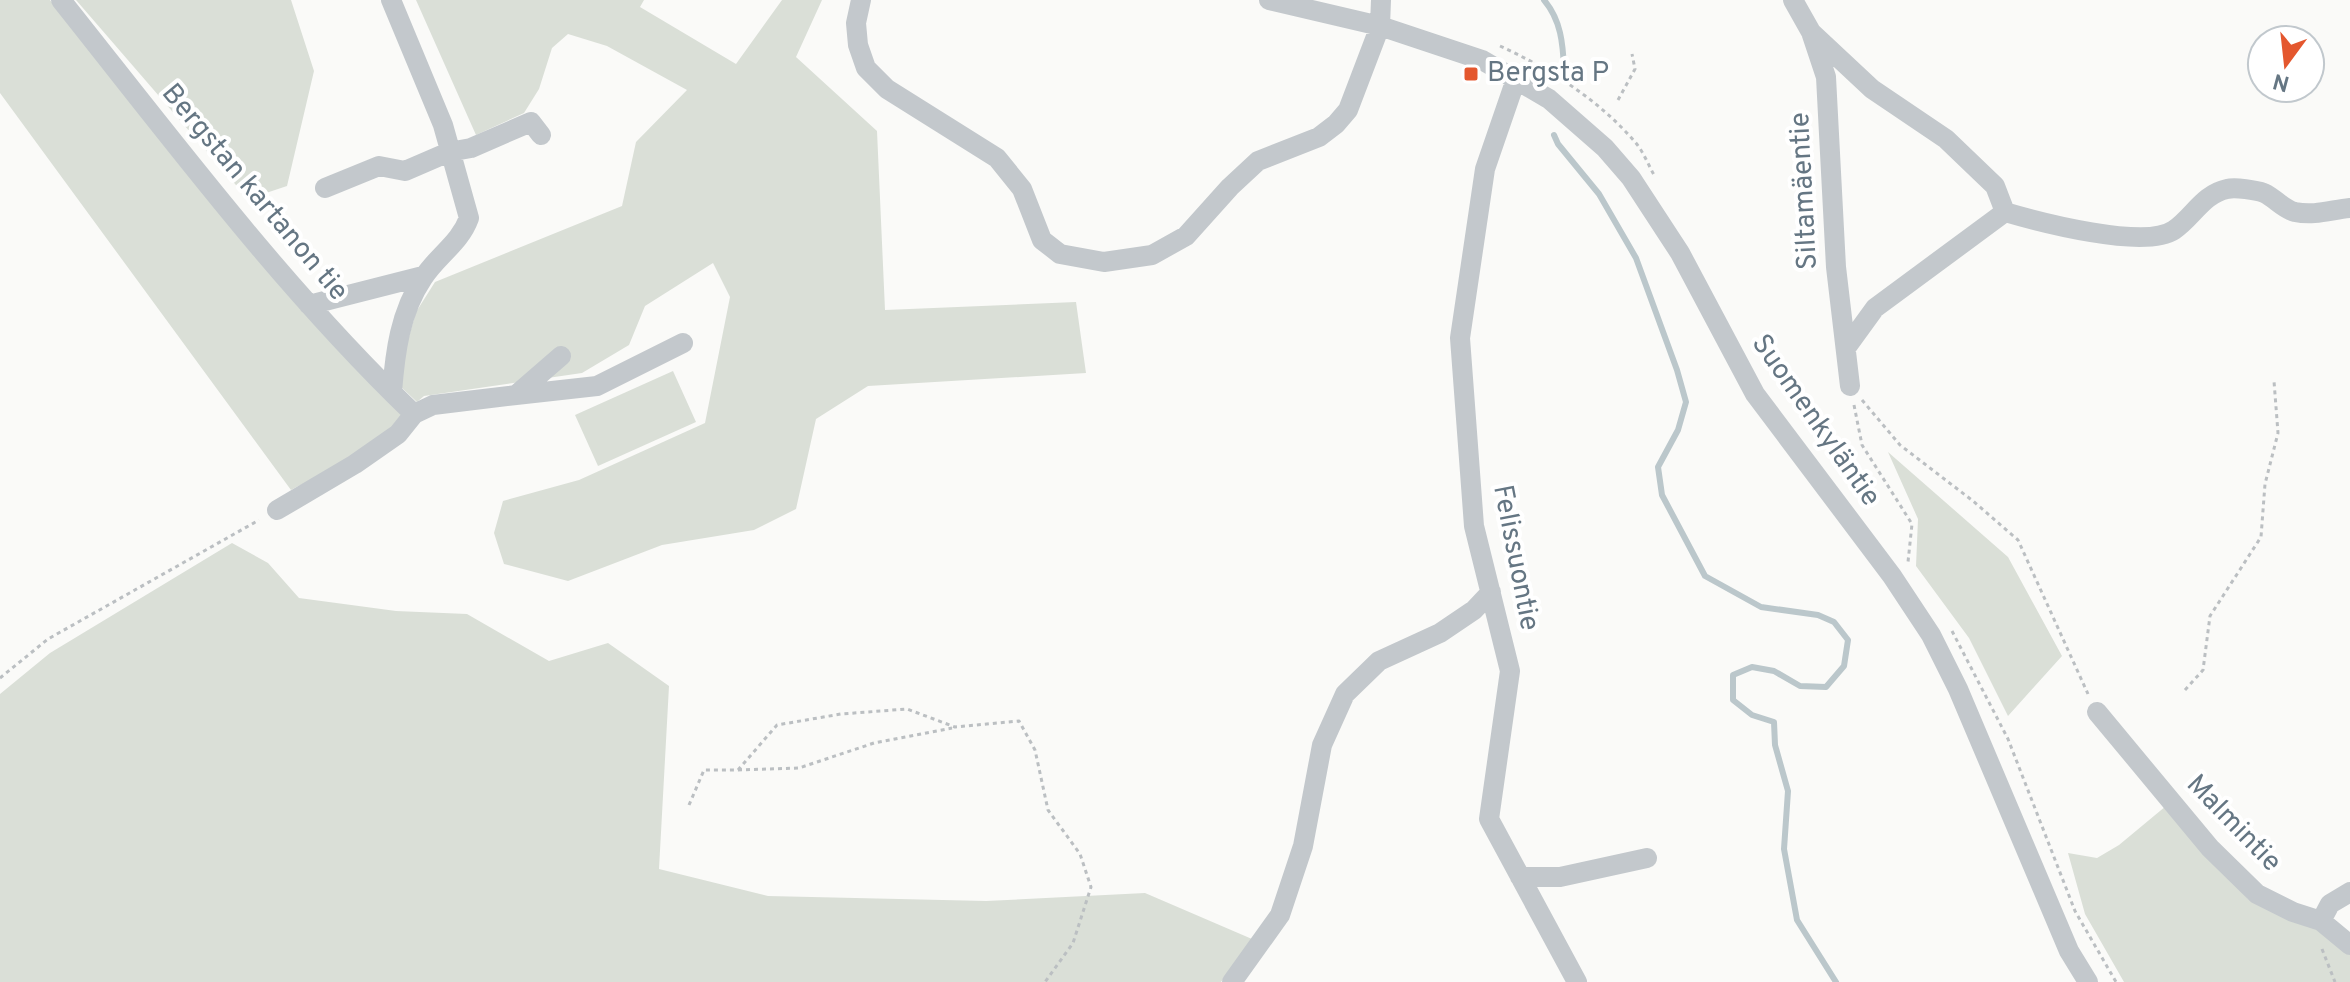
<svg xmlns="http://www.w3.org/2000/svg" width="2350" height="982" viewBox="0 0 2350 982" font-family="Overpass,sans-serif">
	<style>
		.green { fill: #dadfd7 }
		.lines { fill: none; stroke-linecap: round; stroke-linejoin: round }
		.stream { stroke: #bbc7cb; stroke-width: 6 }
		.path { stroke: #bbbfc2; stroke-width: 3; stroke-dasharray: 4 4; stroke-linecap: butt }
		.minor { stroke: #c3c8cc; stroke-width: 20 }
		.poi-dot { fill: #e4572e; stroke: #fff; stroke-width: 3 }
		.labels { text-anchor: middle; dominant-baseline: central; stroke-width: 8; stroke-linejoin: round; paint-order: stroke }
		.poi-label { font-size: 28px; fill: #657683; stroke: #fff; text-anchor: start }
		.street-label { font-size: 28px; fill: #657683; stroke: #fff }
	</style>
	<rect width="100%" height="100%" fill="#fafaf8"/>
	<path class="green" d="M 0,0 L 50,0 L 260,260 L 403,416 C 386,445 321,474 291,490 L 0,93 Z
		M 76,0 L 291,0 L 314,71 L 287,186 L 248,199 Z
		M 416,0 L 644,0 L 640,7 L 736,64 L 782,0 L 822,0 L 796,57 L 877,131 L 885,310 L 1076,302 L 1086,373 L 868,386 L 816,419 L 796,509 L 754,530 L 662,545 L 568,581 L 504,564 L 494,533 L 503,501 L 579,480 L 705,423 L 730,297 L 713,263 L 645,306 L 629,345 L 582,373 L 424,396 L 417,402 L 401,387 L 404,354 L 416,312 L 435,282 L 622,206 L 636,142 L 687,90 L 607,46 L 568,34 L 552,48 L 539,89 L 524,113 L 476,135 Z
		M 673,371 L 696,422 L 598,466 L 575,415 Z
		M 1888,452 L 2008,557 L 2062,656 L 2008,716 L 1969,638 L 1916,566 L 1918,519 Z
		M 232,543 L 268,563 L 299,598 L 396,611 L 467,614 L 549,661 L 608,643 L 669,686 L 659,869 L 768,896 L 986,901 L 1145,893 L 1252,939 L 1221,982 L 0,982 L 0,694 L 50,653 Z
		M 2166,806 L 2248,899 L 2314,926 L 2350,954 L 2350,982 L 2124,982 L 2085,914 L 2068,853 L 2097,858 L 2119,845 Z"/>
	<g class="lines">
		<path class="stream" d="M 1544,0 C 1561,20 1563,44 1564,69
			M 1554,135 L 1558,144 L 1599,194 L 1636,258 L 1677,370 L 1686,402 L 1678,430 L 1658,467 L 1662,495 L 1705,576 L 1761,607 L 1818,615 L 1834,622 L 1848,640 L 1844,666 L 1826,687 L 1800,686 L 1774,671 L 1752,667 L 1733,675 L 1733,700 L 1752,715 L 1774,722 L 1775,745 L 1788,791 L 1784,849 L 1797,920 L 1836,982"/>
		<path class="path" d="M 1500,46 C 1550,69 1599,100 1635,142 C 1643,151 1648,164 1654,175
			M 1618,100 L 1635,69 L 1632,54
			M 1862,400 L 1900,445 L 1973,501 L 2018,540 L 2088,694
			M 1854,405 L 1862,445 L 1912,524 L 1908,562
			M 1952,631 L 2008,739 L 2075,911 L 2116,982
			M 0,678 L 48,639 L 259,520
			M 2185,690 L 2203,670 L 2210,616 L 2261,537 L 2265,484 L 2278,433 L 2274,381
			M 738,770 L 799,768 L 874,743 L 952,728
			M 689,805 L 704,770 L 738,770 L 777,725 L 841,714 L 907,709 L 955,727 L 1019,721 L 1035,750 L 1048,810 L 1080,854 L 1091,887 L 1073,943 L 1045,982
			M 2322,949 L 2335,982"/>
		<path class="minor" d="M 61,0 C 174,142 283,288 414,414
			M 391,0 L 443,125 L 469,218 C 460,243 437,256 423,278 C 400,312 395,353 392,392
			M 861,0 L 856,23 L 858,45 L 866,68 L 887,89 L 997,158 L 1022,189 L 1042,240 L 1060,254 L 1104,262 L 1152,255 L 1186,236 L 1230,187 L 1258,161 L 1319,137 L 1336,124 L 1348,110 L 1380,26 L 1381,0
			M 1269,0 L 1380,26 L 1482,60 L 1549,99 L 1605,148 L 1631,178 L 1680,253 L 1755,394 L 1892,576 L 1931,635 L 1958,689 L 2069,951 L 2088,982
			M 1793,0 L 1811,32 L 1826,77 L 1836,267 L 1850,386
			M 1811,32 L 1872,89 L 1946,139 L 1995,186 L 2005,212 C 2039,222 2145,250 2174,230 C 2193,217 2203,194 2227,189 C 2235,187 2256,190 2264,193 C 2275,198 2283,209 2295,212 C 2314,216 2331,210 2350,208
			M 1516,79 L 1485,169 L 1460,338 L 1474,526 L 1510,671 L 1489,819 L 1577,982
			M 325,188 L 379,166 L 405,171 L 449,152 L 471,148 L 531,122 L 541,135
			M 309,305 L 423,276
			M 1846,348 L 1875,308 L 2005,212
			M 516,395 L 597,386 L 683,343
			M 277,510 L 355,464 L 398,434 L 414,414 L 433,405 L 516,395 L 561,356
			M 2097,712 L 2210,848 L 2257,894 L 2293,912 L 2321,921 L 2350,945
			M 1520,877 L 1560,877 L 1647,858
			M 2321,921 L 2330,904 L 2350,892
			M 1232,982 L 1280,915 L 1303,846 L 1322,745 L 1345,694 L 1379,661 L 1440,633 L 1474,610 L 1491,592"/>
	</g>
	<rect class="poi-dot" x="1463" y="66" width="16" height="16" rx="4"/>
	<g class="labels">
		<g class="poi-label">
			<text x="1487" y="74">Bergsta P</text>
		</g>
		<g class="street-label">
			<text transform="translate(1805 191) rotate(-93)">Siltamäentie</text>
			<text transform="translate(254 193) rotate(50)">Bergstan kartanon tie</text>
			<text transform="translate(1815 421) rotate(55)">Suomenkyläntie</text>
			<text transform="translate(1515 558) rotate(79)">Felissuontie</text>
			<text transform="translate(2233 824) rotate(46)">Malmintie</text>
		</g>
	</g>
	<g transform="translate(2286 64) rotate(195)"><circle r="38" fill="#ffffff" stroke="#c1c8cd" stroke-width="2"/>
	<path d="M0-6L14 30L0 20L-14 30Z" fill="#e4572e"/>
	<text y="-12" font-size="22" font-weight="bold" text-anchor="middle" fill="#657683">N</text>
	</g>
</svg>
